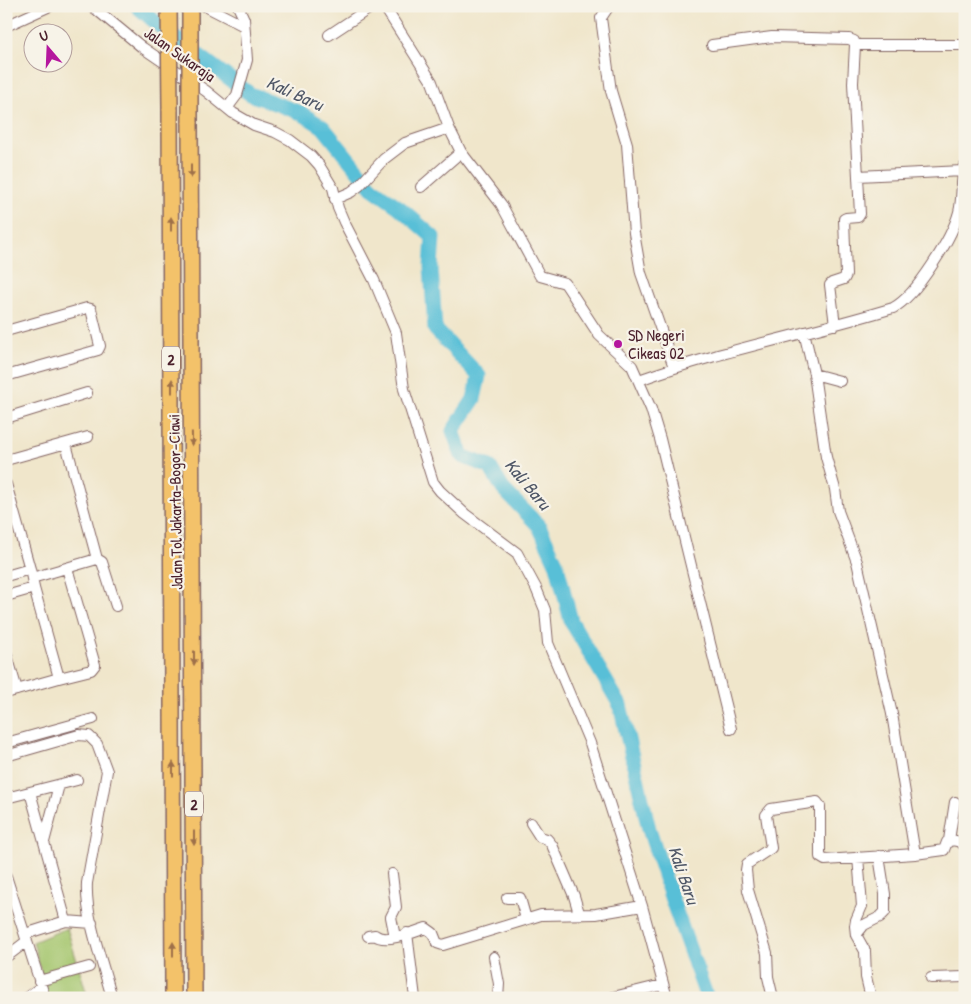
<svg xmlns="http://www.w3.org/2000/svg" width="971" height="1004" viewBox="0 0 971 1004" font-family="'Patrick Hand',sans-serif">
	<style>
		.grass { fill: #a5c66e; stroke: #78724c }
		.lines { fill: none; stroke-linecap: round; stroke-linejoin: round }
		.river { stroke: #59bfd7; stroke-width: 15 }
		.minor-casing { stroke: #846563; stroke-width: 12 }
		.highway-casing { stroke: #846563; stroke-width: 18 }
		.minor { stroke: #fff; stroke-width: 10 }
		.highway { stroke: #f3c26a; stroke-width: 15 }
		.highway-bridge-casing { stroke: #846563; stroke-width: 18; stroke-linecap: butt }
		.highway-bridge { stroke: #f3c26a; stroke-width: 15 }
		.oneway { fill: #9e704a }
		.poi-dot { fill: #b5179e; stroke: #f7f3e8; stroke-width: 2 }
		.labels { text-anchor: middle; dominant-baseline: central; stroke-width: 4.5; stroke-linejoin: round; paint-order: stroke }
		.shield { fill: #f7f3e8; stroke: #7e5f64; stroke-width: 1 }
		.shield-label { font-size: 15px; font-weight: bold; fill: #4a1f2b }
		.street-label { font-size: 16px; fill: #4a1f2b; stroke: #f7f3e8 }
		.poi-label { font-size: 16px; fill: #4a1f2b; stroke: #f7f3e8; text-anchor: start }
		.water-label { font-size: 18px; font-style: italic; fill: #4f5767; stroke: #f7f3e8 }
	</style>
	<rect width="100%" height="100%" fill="#f7f3e8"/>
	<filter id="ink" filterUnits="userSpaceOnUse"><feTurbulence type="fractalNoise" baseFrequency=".02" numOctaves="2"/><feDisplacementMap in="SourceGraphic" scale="10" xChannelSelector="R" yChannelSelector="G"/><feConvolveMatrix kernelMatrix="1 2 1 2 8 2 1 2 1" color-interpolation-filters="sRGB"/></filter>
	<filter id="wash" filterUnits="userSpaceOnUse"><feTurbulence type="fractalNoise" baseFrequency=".0096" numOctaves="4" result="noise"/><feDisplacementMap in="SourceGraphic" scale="20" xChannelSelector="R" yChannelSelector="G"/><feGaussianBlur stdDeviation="1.12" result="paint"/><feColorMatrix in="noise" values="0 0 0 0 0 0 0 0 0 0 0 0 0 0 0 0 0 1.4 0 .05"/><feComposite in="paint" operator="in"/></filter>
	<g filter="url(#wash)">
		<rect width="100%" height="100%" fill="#f0e6cb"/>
		<path class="grass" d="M 67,928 L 88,998 L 48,998 L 33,942 Z"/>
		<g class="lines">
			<path class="river" d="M 137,6 L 161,27 L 250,94 L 301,113 L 323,127 L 372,188 L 400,208 L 433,237 L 431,267 L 435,329 L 479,376 L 474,399 L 453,431 L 462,456 L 490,467 L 503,489 L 539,526 L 557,565 L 571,621 L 620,705 L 649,829 L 672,900 L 707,998"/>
		</g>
	</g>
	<g filter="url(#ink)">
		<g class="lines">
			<g class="minor-casing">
				<path id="minor" d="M 92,6 L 143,48 L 206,91 L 233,113 L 254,125 L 275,132 L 290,140 L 311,156 L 319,165 L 333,188 L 338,208 L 344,222 L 374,280 L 396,333 L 404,389 L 433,482 L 440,491 L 465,514 L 517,553 L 536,588 L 545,610 L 548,643 L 590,743 L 642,906 L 667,998
					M 205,6 L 244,26
					M 384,6 L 432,82 L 449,128 L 461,152 L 501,204 L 540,276 L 565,283 L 599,335 L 632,366 L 651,409 L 660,439 L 731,729
					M 609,6 L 601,18 L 611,91 L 627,144 L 634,233 L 641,273 L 674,367
					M 6,26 L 50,6
					M 329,35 L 373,6
					M 712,45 L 772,37 L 849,39 L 854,41 L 855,45 L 853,83 L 860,214 L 858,217 L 846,218 L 844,219 L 846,275 L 844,279 L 832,283 L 830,285 L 835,325
					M 855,45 L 965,45
					M 228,107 L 237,95 L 247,60 L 244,19 L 238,6
					M 858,176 L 963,171
					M 421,187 L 461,152
					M 335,199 L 351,192 L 359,186 L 384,159 L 405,143 L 449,128
					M 6,331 L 87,308 L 91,309 L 100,346 L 98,350 L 6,376
					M 804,332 L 814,374 L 840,381
					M 639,380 C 722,350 808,334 893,308 C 916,296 952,238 959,212 C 963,197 960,181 965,166
					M 6,418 L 87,393
					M 66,444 L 97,559 L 102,562 L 116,606
					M 6,460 L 88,437
					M 6,484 L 30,569
					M 6,576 L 30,569 L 34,588 L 6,596
					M 32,578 L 97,559
					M 6,652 L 17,690
					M 59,678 L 91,670 L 95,665 L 67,568
					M 6,693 L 59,678 L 34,588
					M 6,743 L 93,719
					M 6,756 L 79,735 L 89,736 L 97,744 L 107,771 L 87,883 C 85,918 103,963 112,998
					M 30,792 L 66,921
					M 6,798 L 77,780
					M 531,823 L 540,837 L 547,839 L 552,845 L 574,896 L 579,913
					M 949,840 L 955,802
					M 44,842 L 59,785
					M 915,854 L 944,850 L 947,842 C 953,839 960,841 965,846
					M 858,857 L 862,906 L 856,920 L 855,926 L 856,935 L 865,951 L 866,977 L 871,998
					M 392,874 L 396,907 L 391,917 L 395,937
					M 6,876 L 45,998
					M 507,898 L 520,898 L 526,919
					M 407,933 L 415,998
					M 25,934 L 66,921 L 92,923
					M 856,935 L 864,925 L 880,917 L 885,912 L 885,894 L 879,856
					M 368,936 L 375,935 C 385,944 414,932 426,928 L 433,933 L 437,943 L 443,945 L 541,915 L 596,914 L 642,906
					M 6,957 L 27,941
					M 494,957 L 499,984 L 498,998
					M 931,978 L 965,977
					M 39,981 L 89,967
					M 26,998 L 41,987
					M 609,998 L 662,985
					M 773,998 L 768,977 L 767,953 L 748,890 L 746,870 L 747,864 L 771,848 L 766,815 L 771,809 L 817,802 L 820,806 L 820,857 L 825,860 L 915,854 L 892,714 L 857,562 L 838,511 L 835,489 L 826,457 L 814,374"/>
			</g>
			<g class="highway-casing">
				<path id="highway" d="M 170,109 L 173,998
					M 190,122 L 194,998"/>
			</g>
			<use href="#minor" class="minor"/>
			<use href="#highway" class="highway"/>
			<g class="highway-bridge-casing">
				<path id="highway-bridge" d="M 169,6 L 170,109
					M 190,6 L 190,122"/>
			</g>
			<use href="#highway-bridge" class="highway-bridge"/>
		</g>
		<defs><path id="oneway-solid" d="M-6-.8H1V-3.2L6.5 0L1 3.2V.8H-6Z" transform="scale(1.25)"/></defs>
		<g class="oneway">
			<use href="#oneway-solid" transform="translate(191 171) rotate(90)"/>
			<use href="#oneway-solid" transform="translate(171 224) rotate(-90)"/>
			<use href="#oneway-solid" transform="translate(172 386) rotate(-90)"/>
			<use href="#oneway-solid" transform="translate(192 439) rotate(89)"/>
			<use href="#oneway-solid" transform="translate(194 658) rotate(90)"/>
			<use href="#oneway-solid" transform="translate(173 769) rotate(-90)"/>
			<use href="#oneway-solid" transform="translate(194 838) rotate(90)"/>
			<use href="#oneway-solid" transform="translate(173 949) rotate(-90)"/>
		</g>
	</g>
	<circle class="poi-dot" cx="618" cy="344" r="5"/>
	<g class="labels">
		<g class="shield">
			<rect x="162" y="346.5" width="18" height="25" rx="4"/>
			<rect x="185" y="791.5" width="18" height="25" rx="4"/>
		</g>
		<g class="shield-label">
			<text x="171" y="359">2</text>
			<text x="194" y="804">2</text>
		</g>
		<g class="street-label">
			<text transform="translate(180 54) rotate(35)">Jalan Sukaraja</text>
			<text transform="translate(175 502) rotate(-91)">Jalan Tol Jakarta–Bogor–Ciawi</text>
		</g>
		<g class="poi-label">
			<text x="628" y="335">SD Negeri<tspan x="628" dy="18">Cikeas 02</tspan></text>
		</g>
		<g class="water-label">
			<text transform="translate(295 93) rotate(24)">Kali Baru</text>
			<text transform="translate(528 484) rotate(50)">Kali Baru</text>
			<text transform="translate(684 875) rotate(71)">Kali Baru</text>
		</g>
	</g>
	<rect width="971" height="1004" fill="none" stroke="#f7f3e8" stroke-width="25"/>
	<g transform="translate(48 48) rotate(341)"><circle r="24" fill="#f7f3e8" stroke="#b29e9c"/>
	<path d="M0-4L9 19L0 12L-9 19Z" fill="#b5179e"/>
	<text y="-8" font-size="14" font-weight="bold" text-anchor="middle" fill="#4a1f2b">U</text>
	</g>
</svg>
